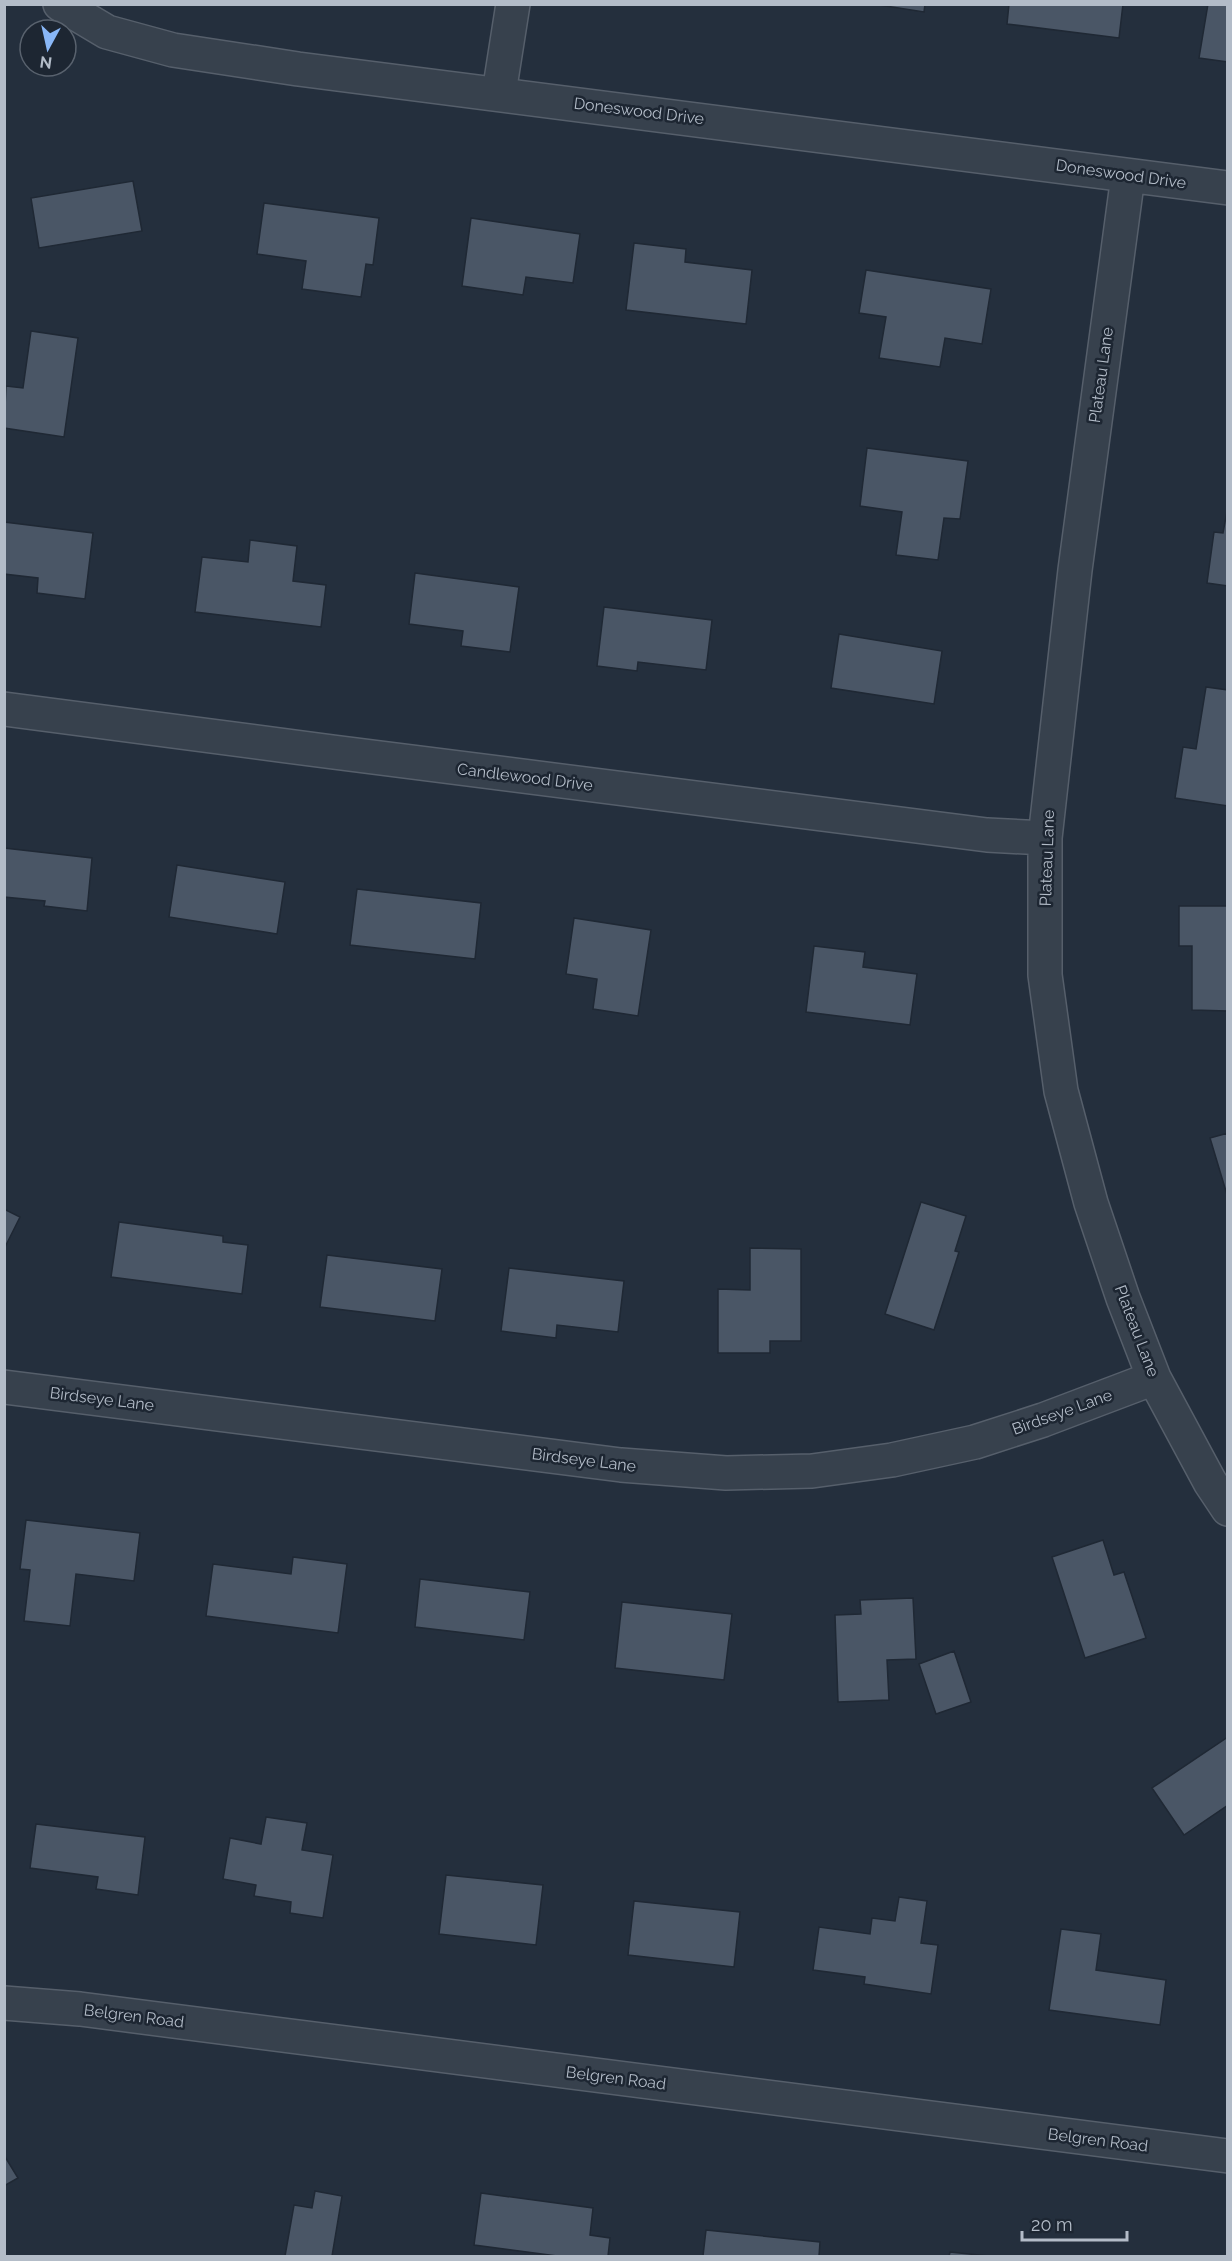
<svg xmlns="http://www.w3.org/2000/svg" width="1232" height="2261" viewBox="0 0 1232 2261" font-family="Raleway,sans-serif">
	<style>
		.building { fill: #4a5666; stroke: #1f2834; stroke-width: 1.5 }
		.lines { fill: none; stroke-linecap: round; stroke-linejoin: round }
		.minor-casing { stroke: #565f6b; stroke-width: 36 }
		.minor { stroke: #37414d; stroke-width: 33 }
		.labels { text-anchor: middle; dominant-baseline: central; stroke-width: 5; stroke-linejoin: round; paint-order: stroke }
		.street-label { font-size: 16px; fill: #b3bcc8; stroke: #1d2632 }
	</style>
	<rect width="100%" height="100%" fill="#242f3d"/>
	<path class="building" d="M 873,4 L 925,4 L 924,12 Z
		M 1009,4 L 1123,4 L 1119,38 L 1007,24 Z
		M 1208,4 L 1228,4 L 1228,62 L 1199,58 Z
		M 133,181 L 142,231 L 39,248 L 31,198 Z
		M 264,203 L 379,218 L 373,265 L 366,264 L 361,297 L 302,289 L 306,261 L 257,254 Z
		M 471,218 L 580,234 L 573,283 L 526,277 L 523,295 L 462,286 Z
		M 634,243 L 686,249 L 685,262 L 752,270 L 746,324 L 626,310 Z
		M 866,270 L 991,289 L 982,344 L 945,338 L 940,367 L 879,358 L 886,317 L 859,313 Z
		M 31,331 L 78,338 L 64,437 L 4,428 L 6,386 L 23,388 Z
		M 867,448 L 968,461 L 960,519 L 944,518 L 938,560 L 896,555 L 902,512 L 860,506 Z
		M 1228,506 L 1228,586 L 1207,583 L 1214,532 L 1223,533 Z
		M 4,522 L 93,533 L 85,599 L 37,593 L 38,578 L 4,574 Z
		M 250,540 L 297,546 L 293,581 L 326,585 L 321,627 L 195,612 L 202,557 L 248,562 Z
		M 415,573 L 519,587 L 510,652 L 461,646 L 463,631 L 409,624 Z
		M 604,607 L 712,620 L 706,670 L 638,662 L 637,671 L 597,666 Z
		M 839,634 L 942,651 L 934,704 L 831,688 Z
		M 1206,687 L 1228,690 L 1228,806 L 1175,798 L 1183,747 L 1196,749 Z
		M 4,848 L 92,858 L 87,911 L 44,906 L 45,901 L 4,897 Z
		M 177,865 L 285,882 L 277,934 L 169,917 Z
		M 357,889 L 481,903 L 475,959 L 350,945 Z
		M 1179,906 L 1228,906 L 1228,1011 L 1192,1010 L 1192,946 L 1179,946 Z
		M 574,918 L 651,930 L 638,1016 L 593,1009 L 597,979 L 566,974 Z
		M 814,946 L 865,952 L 863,967 L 917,974 L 910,1025 L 806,1012 Z
		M 1228,1133 L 1228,1198 L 1210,1138 Z
		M 921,1202 L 966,1216 L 955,1251 L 959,1252 L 934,1330 L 885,1314 Z
		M 4,1209 L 20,1217 L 4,1249 Z
		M 119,1222 L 223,1236 L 223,1242 L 248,1245 L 242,1294 L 111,1277 Z
		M 750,1248 L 801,1249 L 801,1341 L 770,1341 L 770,1353 L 718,1353 L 718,1289 L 750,1290 Z
		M 327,1255 L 442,1269 L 435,1321 L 320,1307 Z
		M 509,1268 L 624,1281 L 618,1332 L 557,1325 L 556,1338 L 501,1331 Z
		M 26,1520 L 140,1533 L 134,1581 L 76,1574 L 70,1626 L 24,1621 L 30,1570 L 20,1569 Z
		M 1103,1540 L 1114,1575 L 1124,1572 L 1146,1638 L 1085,1658 L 1052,1557 Z
		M 293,1557 L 347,1564 L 338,1633 L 206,1616 L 213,1564 L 291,1574 Z
		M 420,1579 L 530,1592 L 524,1640 L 415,1627 Z
		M 913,1598 L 916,1659 L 887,1660 L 889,1700 L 838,1702 L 835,1615 L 861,1614 L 860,1600 Z
		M 622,1602 L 732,1614 L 724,1680 L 615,1668 Z
		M 954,1651 L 971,1702 L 936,1714 L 919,1664 Z
		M 1228,1737 L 1228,1805 L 1184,1835 L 1152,1788 Z
		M 266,1817 L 307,1823 L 302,1850 L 333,1855 L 323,1918 L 290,1913 L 291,1902 L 254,1896 L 256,1885 L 223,1879 L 230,1838 L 261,1844 Z
		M 36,1824 L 145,1837 L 138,1895 L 96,1889 L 98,1877 L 30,1868 Z
		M 446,1875 L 543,1885 L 536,1945 L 439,1934 Z
		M 899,1897 L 927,1901 L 921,1943 L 938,1945 L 931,1994 L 864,1984 L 865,1977 L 813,1970 L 819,1927 L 870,1934 L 872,1918 L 895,1921 Z
		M 634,1901 L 740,1912 L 734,1967 L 628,1955 Z
		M 1061,1929 L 1101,1934 L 1096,1970 L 1166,1980 L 1160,2025 L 1049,2010 Z
		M 4,2155 L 18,2178 L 4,2186 Z
		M 315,2191 L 342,2196 L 332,2256 L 285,2256 L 294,2205 L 312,2208 Z
		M 481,2193 L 593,2208 L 590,2235 L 610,2238 L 608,2256 L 557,2256 L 474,2245 Z
		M 706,2230 L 820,2242 L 819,2256 L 703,2256 Z
		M 950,2252 L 988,2256 L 949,2256 Z"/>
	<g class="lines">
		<g class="minor-casing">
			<path id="minor" d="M 60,4 L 107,32 L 173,50 L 298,69 L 1228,188
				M 499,93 L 513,4
				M 1128,176 L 1075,570 L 1045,838 L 1045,975 L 1061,1091 L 1091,1203 L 1123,1298 L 1154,1378 L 1210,1482 L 1228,1509
				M 4,709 L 333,752 L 987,835 L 1045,838
				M 4,1387 L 621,1465 L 726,1473 L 812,1471 L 892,1460 L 975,1442 L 1043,1420 L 1154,1378
				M 4,2003 L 80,2009 L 1228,2156"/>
		</g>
		<use href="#minor" class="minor"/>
	</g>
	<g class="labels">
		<g class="street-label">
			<text transform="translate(639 111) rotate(7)">Doneswood Drive</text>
			<text transform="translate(1121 174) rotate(8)">Doneswood Drive</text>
			<text transform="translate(1101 375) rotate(-82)">Plateau Lane</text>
			<text transform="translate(525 777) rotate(7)">Candlewood Drive</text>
			<text transform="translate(1047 858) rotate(-88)">Plateau Lane</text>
			<text transform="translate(1137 1331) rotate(69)">Plateau Lane</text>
			<text transform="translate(102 1399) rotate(7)">Birdseye Lane</text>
			<text transform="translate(1062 1412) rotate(-20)">Birdseye Lane</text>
			<text transform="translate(584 1460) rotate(7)">Birdseye Lane</text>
			<text transform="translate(134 2016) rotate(7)">Belgren Road</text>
			<text transform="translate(616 2078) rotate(7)">Belgren Road</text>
			<text transform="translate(1098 2140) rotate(7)">Belgren Road</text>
		</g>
	</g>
	<rect width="1232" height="2261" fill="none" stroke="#b3bcc8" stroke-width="12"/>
	<g transform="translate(48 48) rotate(188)"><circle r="28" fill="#1d2632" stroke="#59626e" stroke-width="1.5"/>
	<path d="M0-4.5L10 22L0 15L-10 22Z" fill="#89b7f7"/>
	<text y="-9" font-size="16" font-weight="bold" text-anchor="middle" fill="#b3bcc8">N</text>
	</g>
	<path d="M1022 2231v9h105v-9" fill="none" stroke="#b3bcc8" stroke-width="3"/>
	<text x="1031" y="2231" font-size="18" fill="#b3bcc8" stroke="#1d2632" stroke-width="4.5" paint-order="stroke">20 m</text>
</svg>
